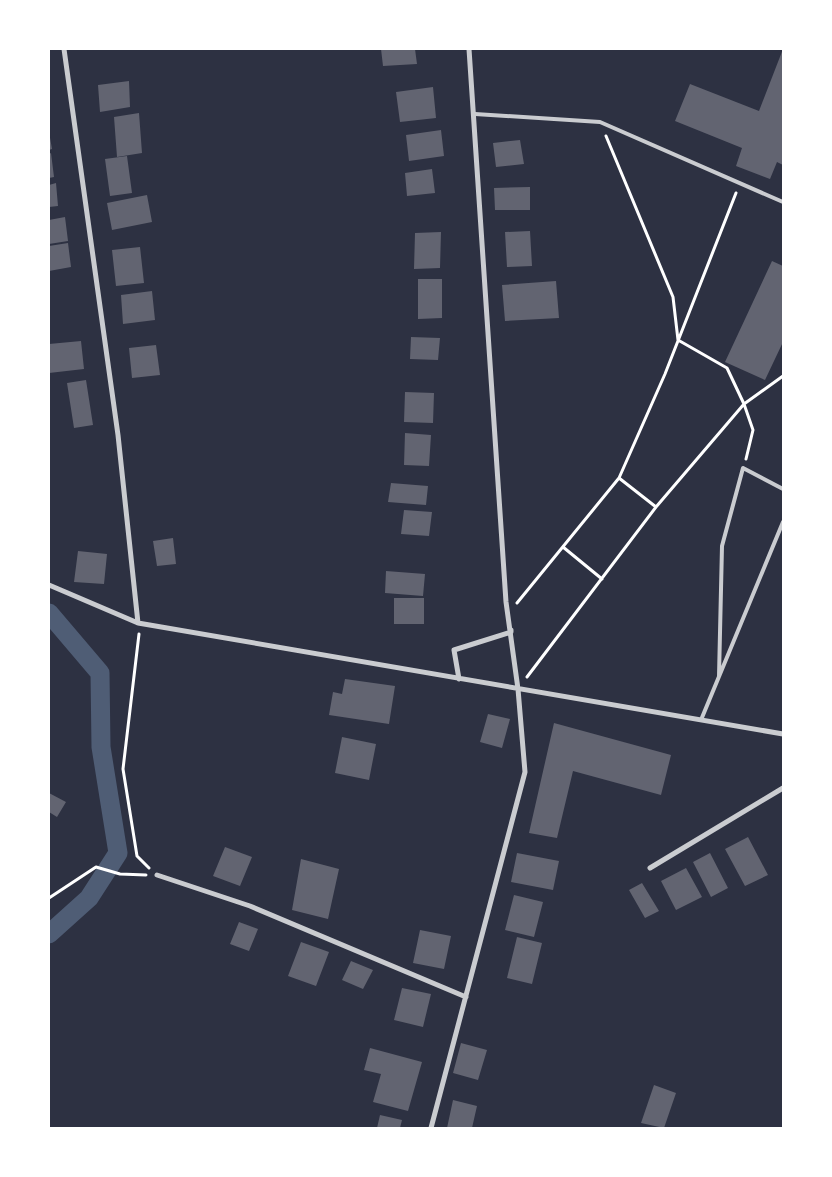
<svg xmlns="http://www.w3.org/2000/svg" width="832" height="1177" viewBox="0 0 832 1177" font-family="Overpass,sans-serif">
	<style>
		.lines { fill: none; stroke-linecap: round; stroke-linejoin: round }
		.canal { stroke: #4f5d75; stroke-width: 19 }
		.building { fill: #626471 }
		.path { stroke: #fff; stroke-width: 3 }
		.service { stroke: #caccd0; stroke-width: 4 }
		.minor { stroke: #caccd0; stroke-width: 5 }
	</style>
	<rect width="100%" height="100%" fill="#2d3142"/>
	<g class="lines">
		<path class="canal" d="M 49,613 L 100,673 L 101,747 L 118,853 L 89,898 L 49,934"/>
	</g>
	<path class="building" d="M 381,49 L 415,49 L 417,64 L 383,66 Z
		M 783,49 L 783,165 L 777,162 L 770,179 L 736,166 L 742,148 L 675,121 L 690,84 L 759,111 Z
		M 129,81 L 130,107 L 100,112 L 98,85 Z
		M 433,87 L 436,118 L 400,122 L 396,92 Z
		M 139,113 L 142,153 L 117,157 L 114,117 Z
		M 441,130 L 444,156 L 409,161 L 406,135 Z
		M 49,132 L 52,149 L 49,150 Z
		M 520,140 L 524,164 L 496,167 L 493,143 Z
		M 51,153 L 54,177 L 49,178 L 49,154 Z
		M 127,156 L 132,193 L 110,196 L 105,159 Z
		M 432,169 L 435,193 L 407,196 L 405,173 Z
		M 56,183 L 58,206 L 49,207 L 49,185 Z
		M 530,187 L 530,210 L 495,210 L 494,188 Z
		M 147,195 L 152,222 L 112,230 L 107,203 Z
		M 65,217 L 68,241 L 49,244 L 49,220 Z
		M 530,231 L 532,266 L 507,267 L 505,232 Z
		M 441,232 L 440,268 L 414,269 L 415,233 Z
		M 68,243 L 71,267 L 49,271 L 49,246 Z
		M 140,247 L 144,283 L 116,286 L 112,250 Z
		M 772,261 L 783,266 L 783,342 L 765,380 L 725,362 Z
		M 418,279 L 442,279 L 442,318 L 418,319 Z
		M 556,281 L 559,318 L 505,321 L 502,285 Z
		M 152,291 L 155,320 L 123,324 L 121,295 Z
		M 411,337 L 440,338 L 438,360 L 410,359 Z
		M 81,341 L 84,369 L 49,373 L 49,344 Z
		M 156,345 L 160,375 L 132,378 L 129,348 Z
		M 86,380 L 93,425 L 74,428 L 67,383 Z
		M 405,392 L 434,393 L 433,423 L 404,422 Z
		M 405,433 L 431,435 L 429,466 L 404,465 Z
		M 391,483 L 428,486 L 426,505 L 388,502 Z
		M 404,510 L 432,512 L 429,536 L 401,534 Z
		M 173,538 L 176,564 L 157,566 L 153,541 Z
		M 78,551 L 107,554 L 104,584 L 74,582 Z
		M 386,571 L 425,574 L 423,596 L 385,593 Z
		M 394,598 L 424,598 L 424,624 L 394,624 Z
		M 345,679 L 395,686 L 389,724 L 329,715 L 333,692 L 342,694 Z
		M 488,714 L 510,719 L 502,748 L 480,742 Z
		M 554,723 L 671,755 L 661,795 L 573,771 L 557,838 L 529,833 Z
		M 342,737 L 376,744 L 369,780 L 335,773 Z
		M 49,793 L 66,802 L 57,817 L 49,812 Z
		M 748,837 L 768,875 L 745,886 L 725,849 Z
		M 225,847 L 252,857 L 240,886 L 213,876 Z
		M 517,853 L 559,861 L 553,890 L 511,882 Z
		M 710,853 L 728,888 L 711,897 L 693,862 Z
		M 301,859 L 339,869 L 328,919 L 292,910 Z
		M 686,868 L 702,897 L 676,910 L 661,881 Z
		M 642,883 L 659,911 L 645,918 L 629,890 Z
		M 514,895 L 543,902 L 534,937 L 505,930 Z
		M 239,922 L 258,929 L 249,951 L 230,944 Z
		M 420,930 L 451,936 L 444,969 L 413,963 Z
		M 517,937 L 542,943 L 532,984 L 507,978 Z
		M 301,942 L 329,952 L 316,986 L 288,976 Z
		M 351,961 L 373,970 L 363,989 L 342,980 Z
		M 402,988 L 431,994 L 423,1027 L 394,1020 Z
		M 461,1043 L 487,1050 L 478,1080 L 453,1073 Z
		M 370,1048 L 422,1062 L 408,1111 L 373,1102 L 381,1074 L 364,1070 Z
		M 654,1085 L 676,1093 L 664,1128 L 641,1123 Z
		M 453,1100 L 477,1106 L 472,1128 L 447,1128 Z
		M 380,1115 L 402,1120 L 400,1128 L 377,1128 Z"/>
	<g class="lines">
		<path class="path" d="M 606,136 L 673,297 L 678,340 L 727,368 L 744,404 L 753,430 L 746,459
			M 619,478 L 656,507
			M 563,547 L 602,579
			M 517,603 L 619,478 L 665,374 L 736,193
			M 139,634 L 123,769 L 137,856 L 149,868
			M 527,677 L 656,507 L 744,404 L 783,376
			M 49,898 L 96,867 L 120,874 L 146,875"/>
		<path class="service" d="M 475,114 L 600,122 L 783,202
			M 719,676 L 722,546 L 743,468 L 783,489
			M 701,720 L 783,522"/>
		<path class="minor" d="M 64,49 L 118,435 L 138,623
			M 49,585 L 138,623 L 783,734
			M 459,679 L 454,650 L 511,632 L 511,630
			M 650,868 L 783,788
			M 157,875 L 250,906 L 466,997
			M 431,1128 L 525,772 L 518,689 L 506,602 L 469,49"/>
	</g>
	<rect width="832" height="1177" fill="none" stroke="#ffffff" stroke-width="100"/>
</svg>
